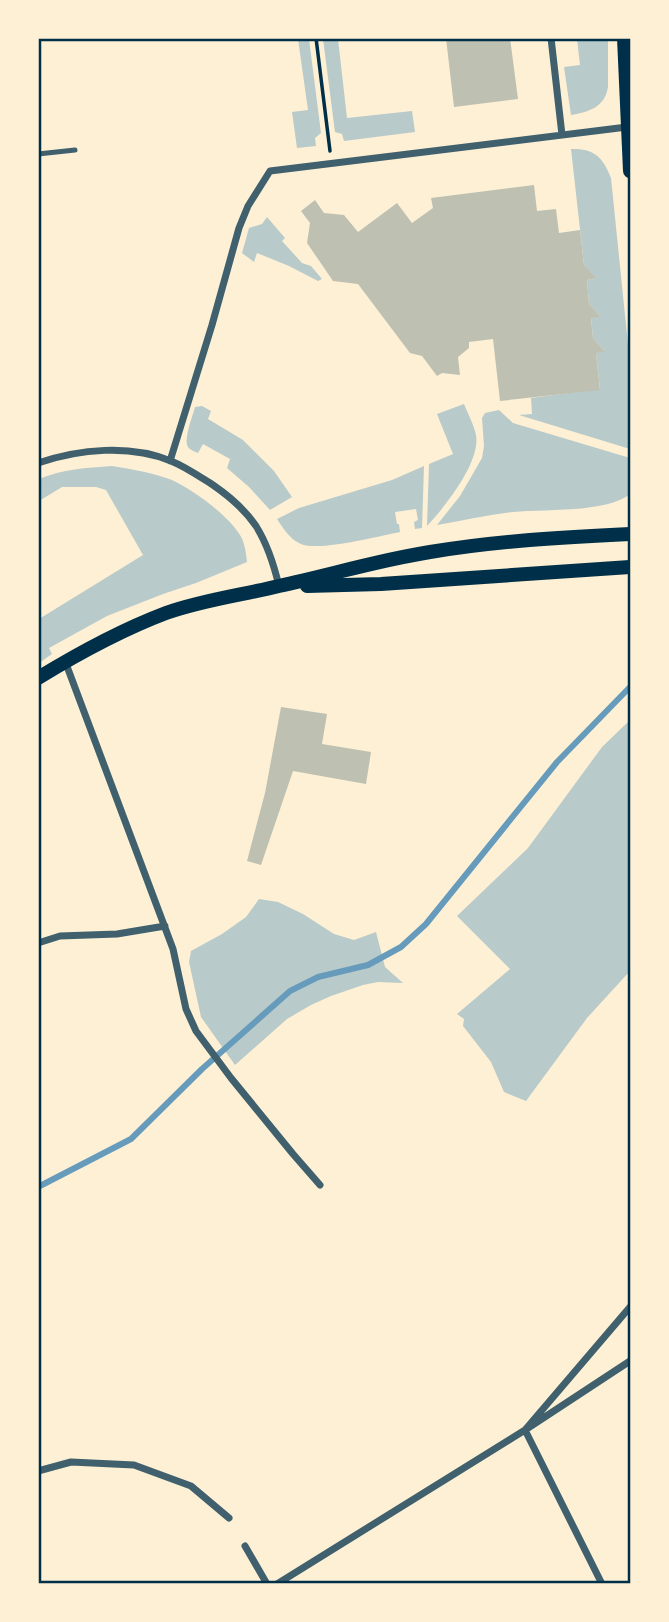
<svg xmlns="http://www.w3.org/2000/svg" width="669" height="1622" viewBox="0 0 669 1622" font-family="'Fira Sans',sans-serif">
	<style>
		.green { fill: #b9caca }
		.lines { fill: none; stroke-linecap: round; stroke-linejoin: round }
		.stream { stroke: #669bbc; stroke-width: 6 }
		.building { fill: #bec0b2 }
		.path { stroke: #003049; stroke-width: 3.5 }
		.service { stroke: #3f606c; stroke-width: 5 }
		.minor { stroke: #3f606c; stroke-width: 7 }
		.secondary { stroke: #003049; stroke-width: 14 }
		.neatline { fill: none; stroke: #003049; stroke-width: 2.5 }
	</style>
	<rect width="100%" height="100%" fill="#fdf0d5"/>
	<path class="green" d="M 298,39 L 309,39 L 321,133 L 315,138 L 316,146 L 297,148 L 292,112 L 308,110 Z
		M 323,39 L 338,39 L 347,118 L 412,111 L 415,132 L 344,141 L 342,134 L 335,132 Z
		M 577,39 L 608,39 L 608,87 C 605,107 589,112 571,115 L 564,67 L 580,65 Z
		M 571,149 C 594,148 603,157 611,178 L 630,364 L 630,449 L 519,415 L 532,414 L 531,398 L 600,389 L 596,353 L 604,351 L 593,338 L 591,318 L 600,316 L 589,304 L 587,280 L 595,278 L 584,265 Z
		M 267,217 L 285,238 L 282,241 L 302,263 L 311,266 L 322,279 L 318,281 L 289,266 L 257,253 L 254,262 L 242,253 L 249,228 L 262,224 Z
		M 464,404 C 468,414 474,425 476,435 C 481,462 444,508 427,526 L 429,464 L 453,454 L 437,414 Z
		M 202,406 L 211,411 L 208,419 L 243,440 L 274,471 L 292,497 L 270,510 L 249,487 L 227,468 L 230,459 L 203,444 L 198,453 C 195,452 189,449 188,447 C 183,440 193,415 195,407 Z
		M 499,410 L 513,423 L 630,458 L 630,494 C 607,513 543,509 513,512 C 487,515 462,521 437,525 L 460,496 L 482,458 L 484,446 L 482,418 L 485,413 Z
		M 112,466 C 132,469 153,473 172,480 C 193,490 228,515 240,535 C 245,543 246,553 247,562 L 196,583 L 163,594 L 107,616 L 49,648 L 52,654 L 39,663 L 39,619 L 143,555 L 106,490 L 96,487 L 62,487 L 39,501 L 39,479 C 63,469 86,468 112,466 Z
		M 424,466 L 422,528 L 415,529 L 414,522 L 418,520 L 416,509 L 395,512 L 397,524 L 399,524 L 400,532 C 379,536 315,553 299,543 C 289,538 283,528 277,519 L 299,508 L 392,480 Z
		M 630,720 L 630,971 L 587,1018 L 526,1101 L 504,1092 L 491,1062 L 463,1026 L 464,1019 L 457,1014 L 510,969 L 457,916 L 528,848 L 602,747 Z
		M 259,899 L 278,902 L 303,914 L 334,934 L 354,940 L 376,932 L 385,967 L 403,983 L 378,982 L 363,985 L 331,996 L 311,1005 L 287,1019 L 235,1065 L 201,1017 L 189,962 L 191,951 L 222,934 L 246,917 Z"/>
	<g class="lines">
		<path class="stream" d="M 38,1187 L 131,1139 L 202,1069 L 290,991 L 318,977 L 368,965 L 401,947 L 426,924 L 557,762 L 630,687"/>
	</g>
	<path class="building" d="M 446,38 L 510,38 L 518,99 L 454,107 Z
		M 534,185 L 537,211 L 556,209 L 559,233 L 580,230 L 584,265 L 596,278 L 587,280 L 589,304 L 601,317 L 591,318 L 593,338 L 605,352 L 596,353 L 600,390 L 500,401 L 493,339 L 469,342 L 469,348 L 458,357 L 460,375 L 442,373 L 437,376 L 422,356 L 410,353 L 358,284 L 333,281 L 307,243 L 310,223 L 301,211 L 315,200 L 324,213 L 344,215 L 358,232 L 397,203 L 412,223 L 433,208 L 431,198 Z
		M 281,707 L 327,714 L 322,744 L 371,752 L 366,784 L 293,771 L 261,865 L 247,861 L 265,793 Z"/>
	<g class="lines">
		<path class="path" d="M 316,38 L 330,151"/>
		<path class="service" d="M 38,154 L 75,150"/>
		<path class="minor" d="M 551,38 L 562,135
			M 170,461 L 212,325 L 239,228 L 248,206 L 270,171 L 627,127
			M 38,463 C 79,449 130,444 171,461 C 186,467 200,477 213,485 C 229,496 245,510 256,526 C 268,545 274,565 279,586
			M 65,661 L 173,949 L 186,1009 L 196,1031 L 231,1078 L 293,1154 L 320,1185
			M 38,943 L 60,936 L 117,934 L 165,926
			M 38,1471 L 71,1462 L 134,1465 L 191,1486 L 229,1518
			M 245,1546 L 267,1584
			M 277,1584 L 525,1430 L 630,1307
			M 602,1584 L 525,1430 L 630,1361"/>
		<path class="secondary" d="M 624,38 L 630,171
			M 307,586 L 381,584 L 630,567
			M 38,678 C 79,653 121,630 166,613 C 202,600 242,595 279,586 C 330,575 379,560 430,552 C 495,541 564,537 630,534"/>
	</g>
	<rect width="669" height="1622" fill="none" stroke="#fdf0d5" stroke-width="80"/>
	<rect x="40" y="40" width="589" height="1542" class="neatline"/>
</svg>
